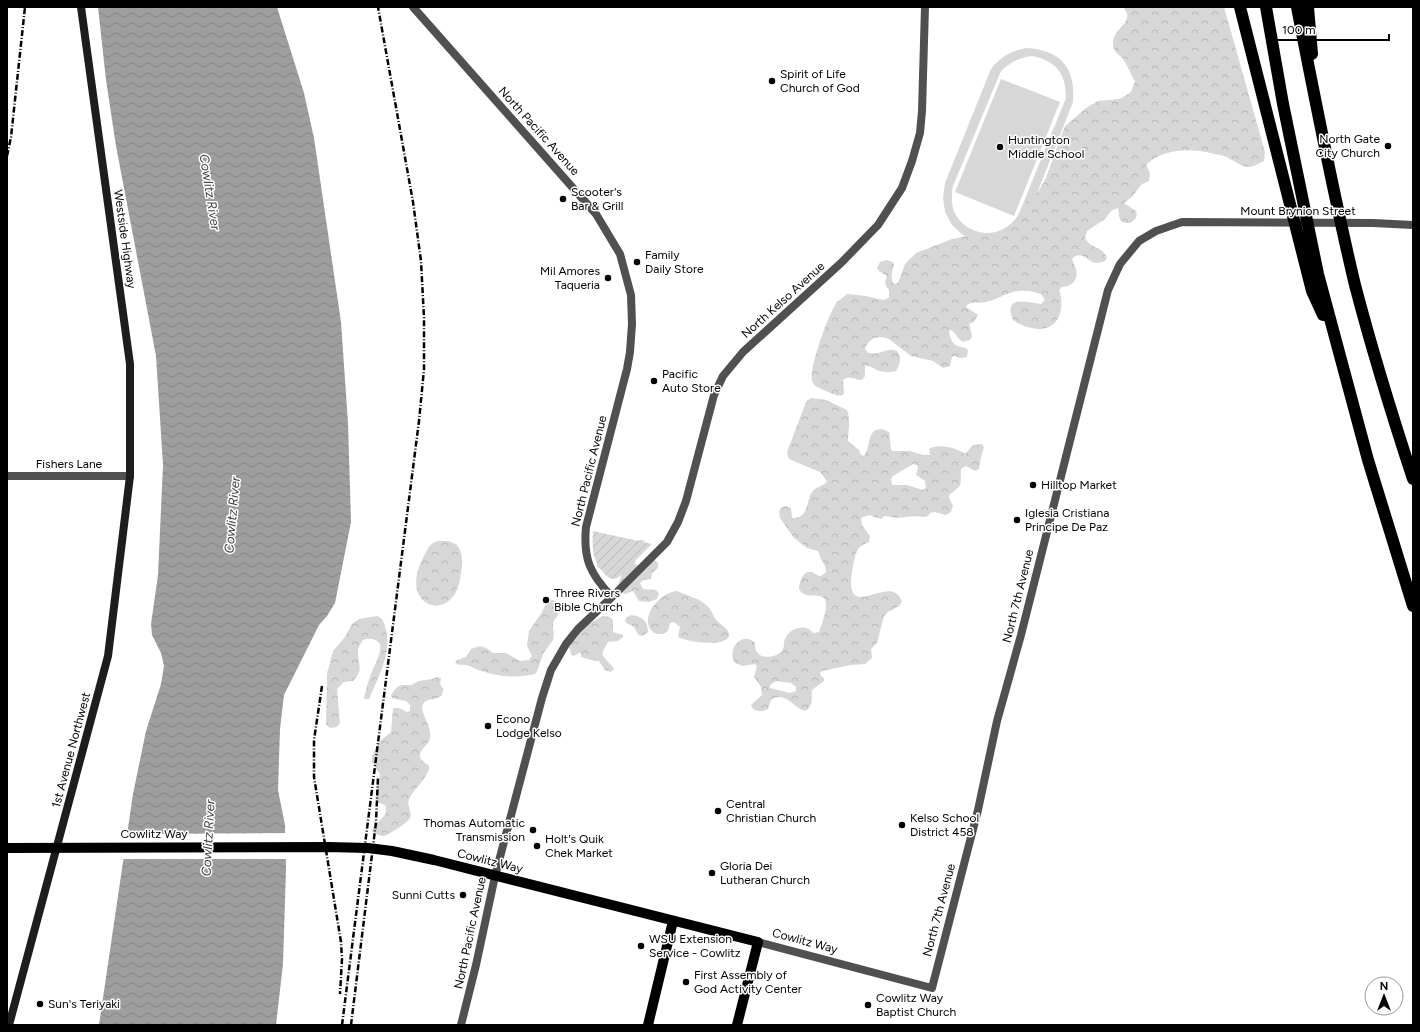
<svg xmlns="http://www.w3.org/2000/svg" width="1420" height="1032" viewBox="0 0 1420 1032" font-family="Figtree,sans-serif">
	<style>
		.green { fill: #d7d7d7; fill-rule: evenodd }
		.forest { fill: url(#forest-crowns); fill-rule: evenodd }
		.garden { fill: url(#garden-furrows) }
		.water { fill: url(#water-waves) }
		.pier { fill: #fff }
		.lines { fill: none; stroke-linecap: round; stroke-linejoin: round }
		.tertiary { stroke: #505050; stroke-width: 8 }
		.secondary { stroke: #1d1d1d; stroke-width: 8 }
		.primary { stroke: #000; stroke-width: 10 }
		.motorway { stroke: #000; stroke-width: 12 }
		.rail { stroke: #000; stroke-width: 2.5; stroke-dasharray: 6 2 1 2; stroke-linecap: butt }
		.poi-dot { fill: #000; stroke: #fff; stroke-width: 1.5 }
		.labels { text-anchor: middle; dominant-baseline: central; stroke-width: 3; stroke-linejoin: round; paint-order: stroke }
		.poi-label { font-size: 12px; fill: #000; stroke: #fff; text-anchor: start }
		.street-label { font-size: 12px; fill: #000; stroke: #fff }
		.water-label { font-size: 13px; font-style: italic; fill: #3f3f3f; stroke: #fff }
	</style>
	<defs>
		<pattern id="forest-crowns" width="20" height="18" patternUnits="userSpaceOnUse"><rect width="20" height="18" fill="#d7d7d7"/><path d="M2 6a3 3 0 1 1 6 0M12 15a3 3 0 1 1 6 0" fill="none" stroke="#b7b7b7"/></pattern>
		<pattern id="garden-furrows" width="10" height="10" patternUnits="userSpaceOnUse"><rect width="10" height="10" fill="#d7d7d7"/><path d="M-1 1l2-2M0 10L10 0M9 11l2-2" fill="none" stroke="#b7b7b7"/></pattern>
		<pattern id="water-waves" width="16" height="10" patternUnits="userSpaceOnUse"><rect width="16" height="10" fill="#9e9e9e"/><path d="M0 5q4-4 8 0t8 0" fill="none" stroke="#868686"/></pattern>
	</defs>
	<rect width="100%" height="100%" fill="#fff"/>
	<path class="green" d="M 1026,48 C 1060,50 1076,67 1073,102 L 1027,219 L 1018,230 L 976,241 L 963,235 L 952,225 L 945,212 L 943,198 L 945,183 L 991,69 C 1002,56 1009,52 1026,48 ZM 1032,56 C 1056,61 1066,73 1066,98 L 1018,216 C 1013,222 1008,227 1001,230 C 983,239 958,227 953,208 C 951,200 952,193 953,186 L 1001,71 C 1011,62 1018,58 1032,56 Z
		M 1001,79 L 1060,102 L 1014,216 L 955,192 Z"/>
	<path class="forest" d="M 1123,7 L 1224,7 L 1265,152 L 1264,161 C 1259,163 1255,166 1250,167 C 1241,167 1237,162 1230,159 C 1226,156 1220,155 1215,154 C 1192,148 1164,148 1146,165 L 1150,173 L 1149,181 L 1142,184 L 1132,197 L 1124,203 L 1136,211 C 1138,217 1135,220 1130,223 C 1117,223 1120,217 1118,208 L 1111,211 L 1105,219 L 1087,231 L 1085,238 C 1090,249 1102,245 1107,258 L 1105,261 C 1102,262 1096,264 1092,262 C 1086,258 1079,251 1072,259 C 1073,263 1075,265 1076,269 C 1079,279 1072,287 1062,287 L 1059,290 C 1064,302 1062,324 1046,328 C 1036,331 1021,326 1013,320 C 1003,295 1026,302 1041,304 L 1045,300 L 1041,294 C 1034,292 1027,290 1019,291 C 1007,292 997,300 986,302 C 979,304 970,300 966,307 L 978,315 L 974,322 L 969,324 L 972,336 L 970,340 L 963,342 C 958,339 955,332 951,330 L 949,331 C 951,343 954,346 966,348 L 968,350 L 967,357 L 960,358 L 954,356 L 952,357 L 950,366 L 943,368 L 933,361 L 911,356 L 889,339 L 882,337 L 873,338 L 868,343 L 865,348 L 868,353 C 871,353 874,354 878,353 C 886,351 898,345 900,358 C 900,363 899,366 896,371 C 891,372 885,373 880,371 C 874,370 871,365 865,366 L 865,376 L 862,380 C 855,380 849,375 843,380 L 844,393 L 843,395 C 836,397 832,393 826,391 C 820,388 813,387 812,380 C 809,368 829,312 837,302 C 840,299 844,297 847,294 L 866,296 L 883,300 L 889,298 L 889,290 C 884,285 885,281 887,276 L 879,271 L 877,268 L 880,262 L 886,260 L 893,262 L 894,265 C 892,271 890,279 894,284 L 898,283 L 905,264 L 916,253 L 952,239 L 972,235 L 987,237 L 1003,234 L 1011,228 L 1026,201 L 1038,192 L 1045,180 L 1065,126 L 1086,108 L 1098,101 L 1120,99 L 1131,92 L 1135,81 C 1130,74 1128,66 1123,59 C 1119,54 1113,52 1113,44 C 1112,28 1137,22 1123,7 Z
		M 811,398 L 826,400 L 847,410 C 851,420 848,430 848,441 L 859,450 L 861,455 L 864,456 C 870,448 867,437 875,430 L 882,429 L 889,432 C 891,439 889,445 892,451 L 910,451 L 923,455 L 930,455 L 929,449 C 937,443 958,448 965,454 L 973,445 L 982,444 L 984,447 L 981,457 L 979,469 L 975,471 L 966,466 L 961,469 C 960,487 964,484 949,495 L 949,498 L 953,506 L 951,512 L 946,515 L 935,512 L 930,513 L 928,516 L 923,517 L 915,516 L 898,518 L 885,516 L 881,519 L 869,515 L 861,518 L 862,525 L 870,536 L 869,542 C 861,545 857,548 855,557 C 836,636 891,567 902,602 L 899,606 L 888,612 L 884,616 L 877,643 L 871,649 L 872,658 L 865,664 L 851,665 L 822,671 L 820,673 L 821,676 L 824,678 L 824,681 L 812,690 C 811,695 813,701 810,706 C 802,723 788,687 771,700 L 768,709 C 762,712 754,713 751,705 L 762,695 L 761,687 L 754,677 L 757,666 L 755,664 L 743,666 L 735,663 C 726,650 742,630 755,643 C 755,646 755,650 757,652 C 762,660 777,657 782,651 C 785,647 783,643 785,639 C 790,628 806,623 813,633 L 819,632 C 840,576 808,607 799,589 C 799,583 803,570 811,572 C 815,573 817,576 821,576 L 826,572 L 825,566 L 821,559 L 818,551 L 807,548 L 794,538 L 780,518 L 779,512 L 781,508 L 786,506 L 791,508 L 792,518 C 809,519 806,501 812,492 C 816,486 824,487 827,481 L 820,472 L 789,459 L 787,452 L 806,402 ZM 913,464 L 917,465 L 918,467 L 916,475 L 925,481 L 926,488 L 923,490 L 907,485 L 892,485 L 891,479 L 893,476 ZM 776,681 L 791,683 L 796,687 L 796,691 L 790,693 L 770,688 L 770,685 Z
		M 639,540 L 643,540 L 646,544 L 636,558 L 635,564 L 639,566 L 650,560 L 655,560 L 658,563 L 658,568 L 652,573 L 651,579 L 643,580 L 640,583 L 643,589 L 656,590 L 659,593 L 657,599 L 649,602 L 639,601 L 633,591 L 625,594 L 622,592 L 618,585 L 622,573 L 601,569 L 597,567 L 599,558 Z
		M 438,541 L 448,541 L 456,544 C 465,554 462,567 460,579 C 453,624 397,608 423,558 C 427,550 429,543 438,541 Z
		M 677,591 C 687,596 700,598 707,606 C 712,610 713,616 717,621 C 721,625 729,629 729,635 C 728,648 686,642 678,637 L 680,627 L 674,622 L 670,623 L 668,631 C 658,639 646,630 648,618 C 651,605 664,592 677,591 Z
		M 549,599 L 556,601 L 559,606 L 558,615 L 553,622 L 553,628 L 554,634 L 553,640 L 543,654 L 538,669 L 535,674 C 519,678 500,677 485,672 C 479,671 473,667 467,665 C 463,664 459,666 455,663 L 457,660 L 466,657 L 471,649 L 480,646 L 486,648 L 493,653 L 506,653 L 520,661 L 529,660 L 532,656 L 527,646 L 529,631 L 542,612 L 547,601 Z
		M 631,615 C 642,616 648,621 648,632 C 639,640 638,634 634,627 L 625,622 L 626,618 Z
		M 377,616 L 382,619 C 396,646 380,673 369,699 L 364,699 C 364,695 369,679 371,674 C 373,667 388,644 375,640 C 371,638 367,639 363,640 C 361,643 359,646 358,649 C 357,663 365,669 353,681 L 344,682 L 337,689 L 340,723 L 337,727 L 330,728 L 326,724 L 327,674 L 333,651 L 345,637 L 352,624 L 359,619 Z
		M 603,616 L 610,617 L 613,620 L 613,632 L 623,635 L 623,637 L 618,641 L 608,642 L 602,653 C 604,660 611,663 614,669 L 611,672 L 605,670 L 599,661 L 591,660 L 581,657 L 581,653 L 579,653 L 574,656 L 571,655 L 570,649 L 567,647 L 578,636 L 583,627 Z
		M 438,677 L 441,678 L 440,684 L 443,689 L 442,695 C 436,702 425,696 422,707 C 423,718 432,727 430,738 C 429,745 419,749 420,757 C 421,761 426,763 429,766 C 430,775 415,788 410,797 C 405,806 413,811 410,818 C 409,822 388,835 384,836 C 380,836 376,834 372,832 C 374,821 390,818 385,805 L 376,802 L 378,783 L 380,774 L 372,762 L 372,756 L 379,742 L 391,732 L 393,708 L 399,708 L 407,712 L 410,711 L 410,705 L 406,701 L 392,698 L 391,695 L 396,688 L 401,685 L 411,685 L 419,681 L 432,679 Z"/>
	<path class="garden" d="M 593,531 L 652,544 L 620,576 C 613,581 609,579 604,573 C 592,559 592,548 593,531 Z"/>
	<path class="water" d="M 98,7 L 277,7 L 304,93 L 314,138 L 341,322 L 348,423 L 351,522 L 335,603 L 327,616 L 319,625 L 284,695 L 280,729 L 278,790 L 285,825 L 286,869 L 283,964 L 276,1025 L 99,1025 L 133,794 L 146,731 L 161,684 L 164,666 L 161,653 L 152,635 L 151,624 L 158,575 L 163,465 L 156,356 L 116,146 L 106,80 Z"/>
	<path class="pier" d="M 287,833 L 287,859 L 121,859 L 125,834 Z"/>
	<g class="lines">
		<path class="tertiary" d="M 413,7 L 596,214 L 620,254 L 631,295 L 632,324 L 630,352 L 627,369 L 586,527 C 583,559 590,574 612,597
			M 7,476 L 130,476
			M 758,942 L 932,988 L 978,810 L 997,721 L 1021,635 L 1108,290 L 1120,264 L 1139,241 L 1156,231 L 1182,222 L 1373,223 L 1413,225
			M 461,1025 L 476,965 L 495,876 L 542,698 L 551,670 L 566,644 L 578,629 L 612,597 L 667,542 L 678,522 L 686,501 L 714,395 L 723,376 L 743,352 L 841,263 L 878,225 L 902,188 L 912,161 L 920,133 L 922,111 L 925,7"/>
		<path class="secondary" d="M 9,1025 L 108,656 L 130,476 L 130,364 L 81,7"/>
		<path class="primary" d="M 7,848 L 328,847 L 368,848 L 392,851 L 434,860 L 758,942 L 737,1025
			M 648,1025 L 673,921"/>
		<path class="motorway" d="M 1240,7 L 1312,291 L 1323,315
			M 1266,7 L 1283,104 L 1318,274 L 1368,460 L 1413,606
			M 1297,7 C 1315,100 1333,193 1355,285 C 1372,350 1392,415 1413,479
			M 1308,7 L 1312,54"/>
		<path class="rail" d="M 7,156 L 11,137 L 25,7
			M 322,686 L 314,740 L 314,777 L 341,942 L 342,959 L 340,994
			M 342,1025 L 419,421 L 424,369 L 424,318 L 421,261 L 413,202 L 378,7
			M 351,1025 L 376,822 L 378,777"/>
	</g>
	<g class="poi-dot">
		<circle cx="772" cy="81" r="4"/>
		<circle cx="1388" cy="146" r="4"/>
		<circle cx="1000" cy="147" r="4"/>
		<circle cx="563" cy="199" r="4"/>
		<circle cx="637" cy="262" r="4"/>
		<circle cx="608" cy="278" r="4"/>
		<circle cx="654" cy="381" r="4"/>
		<circle cx="1033" cy="485" r="4"/>
		<circle cx="1017" cy="520" r="4"/>
		<circle cx="546" cy="600" r="4"/>
		<circle cx="488" cy="726" r="4"/>
		<circle cx="718" cy="811" r="4"/>
		<circle cx="902" cy="825" r="4"/>
		<circle cx="533" cy="830" r="4"/>
		<circle cx="537" cy="846" r="4"/>
		<circle cx="712" cy="873" r="4"/>
		<circle cx="463" cy="895" r="4"/>
		<circle cx="641" cy="946" r="4"/>
		<circle cx="686" cy="982" r="4"/>
		<circle cx="40" cy="1004" r="4"/>
		<circle cx="868" cy="1005" r="4"/>
	</g>
	<g class="labels">
		<g class="poi-label">
			<text x="780" y="74">Spirit of Life<tspan x="780" dy="14">Church of God</tspan></text>
			<text x="1380" y="139" text-anchor="end">North Gate<tspan x="1380" dy="14">City Church</tspan></text>
			<text x="1008" y="140">Huntington<tspan x="1008" dy="14">Middle School</tspan></text>
			<text x="571" y="192">Scooter's<tspan x="571" dy="14">Bar &amp; Grill</tspan></text>
			<text x="645" y="255">Family<tspan x="645" dy="14">Daily Store</tspan></text>
			<text x="600" y="271" text-anchor="end">Mil Amores<tspan x="600" dy="14">Taqueria</tspan></text>
			<text x="662" y="374">Pacific<tspan x="662" dy="14">Auto Store</tspan></text>
			<text x="1041" y="485">Hilltop Market</text>
			<text x="1025" y="513">Iglesia Cristiana<tspan x="1025" dy="14">Principe De Paz</tspan></text>
			<text x="554" y="593">Three Rivers<tspan x="554" dy="14">Bible Church</tspan></text>
			<text x="496" y="719">Econo<tspan x="496" dy="14">Lodge Kelso</tspan></text>
			<text x="726" y="804">Central<tspan x="726" dy="14">Christian Church</tspan></text>
			<text x="910" y="818">Kelso School<tspan x="910" dy="14">District 458</tspan></text>
			<text x="525" y="823" text-anchor="end">Thomas Automatic<tspan x="525" dy="14">Transmission</tspan></text>
			<text x="545" y="839">Holt's Quik<tspan x="545" dy="14">Chek Market</tspan></text>
			<text x="720" y="866">Gloria Dei<tspan x="720" dy="14">Lutheran Church</tspan></text>
			<text x="455" y="895" text-anchor="end">Sunni Cutts</text>
			<text x="649" y="939">WSU Extension<tspan x="649" dy="14">Service - Cowlitz</tspan></text>
			<text x="694" y="975">First Assembly of<tspan x="694" dy="14">God Activity Center</tspan></text>
			<text x="876" y="998">Cowlitz Way<tspan x="876" dy="14">Baptist Church</tspan></text>
			<text x="48" y="1004">Sun's Teriyaki</text>
		</g>
		<g class="street-label">
			<text transform="translate(539 131) rotate(48)">North Pacific Avenue</text>
			<text x="1298" y="211">Mount Brynion Street</text>
			<text transform="translate(125 239) rotate(82)">Westside Highway</text>
			<text transform="translate(783 300) rotate(-42)">North Kelso Avenue</text>
			<text x="69" y="464">Fishers Lane</text>
			<text transform="translate(589 471) rotate(-76)">North Pacific Avenue</text>
			<text transform="translate(1018 596) rotate(-76)">North 7th Avenue</text>
			<text transform="translate(71 750) rotate(-75)">1st Avenue Northwest</text>
			<text x="154" y="834">Cowlitz Way</text>
			<text transform="translate(490 861) rotate(14)">Cowlitz Way</text>
			<text transform="translate(939 910) rotate(-75)">North 7th Avenue</text>
			<text transform="translate(470 933) rotate(-78)">North Pacific Avenue</text>
			<text transform="translate(805 941) rotate(15)">Cowlitz Way</text>
		</g>
		<g class="water-label">
			<text transform="translate(210 192) rotate(81)">Cowlitz River</text>
			<text transform="translate(232 515) rotate(-85)">Cowlitz River</text>
			<text transform="translate(208 838) rotate(-87)">Cowlitz River</text>
		</g>
	</g>
	<rect width="1420" height="1032" fill="none" stroke="#000000" stroke-width="16"/>
	<g transform="translate(1384 996)"><circle r="19" fill="#ffffff" stroke="#999999"/>
	<path d="M0-3L7 15L0 10L-7 15Z" fill="#000000"/>
	<text y="-6" font-size="11" font-weight="bold" text-anchor="middle" fill="#000000">N</text>
	</g>
	<path d="M1276 34v6h113v-6" fill="none" stroke="#000000" stroke-width="2"/>
	<text x="1282" y="34" font-size="12" fill="#000000" stroke="#ffffff" stroke-width="3" paint-order="stroke">100 m</text>
</svg>
